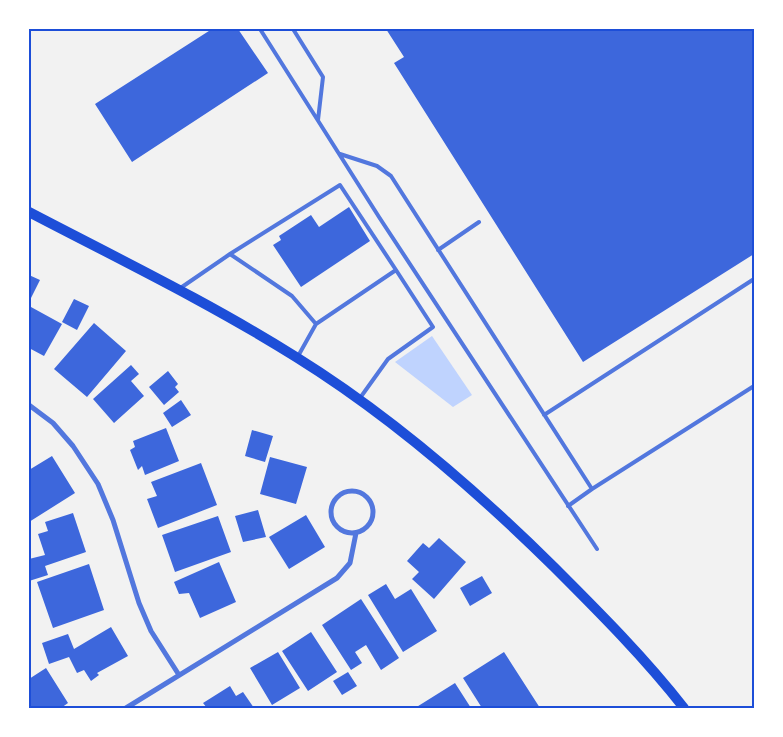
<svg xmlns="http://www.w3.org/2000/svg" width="783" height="737" viewBox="0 0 783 737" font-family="'Fira Sans Condensed',sans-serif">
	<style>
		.water { fill: #bfd3fe }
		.building { fill: #3d67dc }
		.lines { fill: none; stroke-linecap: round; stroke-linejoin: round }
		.service { stroke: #5277de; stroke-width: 4 }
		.minor { stroke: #5277de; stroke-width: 5 }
		.secondary { stroke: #1d4ed8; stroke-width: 10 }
		.neatline { fill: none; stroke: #1d4ed8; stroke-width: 2 }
	</style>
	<rect width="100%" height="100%" fill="#f2f2f2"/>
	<path class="water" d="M 432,336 L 472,395 L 453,407 L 395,362 Z"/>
	<path class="building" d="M 212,29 L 238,29 L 268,73 L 132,162 L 95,104 Z
		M 386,29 L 754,29 L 754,254 L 583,362 L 394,63 L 404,57 Z
		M 349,207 L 370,241 L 301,287 L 273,245 L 281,240 L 279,236 L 311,215 L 319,227 Z
		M 29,275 L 40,280 L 30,300 L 29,300 Z
		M 74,299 L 89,306 L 77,330 L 62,322 Z
		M 31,307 L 62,324 L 44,356 L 29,348 L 29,311 Z
		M 94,323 L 126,351 L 87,397 L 54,369 Z
		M 131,365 L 139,374 L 131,381 L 144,396 L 114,423 L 93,399 Z
		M 168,371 L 178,384 L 175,387 L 179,392 L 164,405 L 149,387 Z
		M 181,400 L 191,415 L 172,427 L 163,413 Z
		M 166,428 L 179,461 L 145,475 L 142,466 L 138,470 L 130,450 L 135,447 L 133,441 Z
		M 252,430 L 273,436 L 265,462 L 245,456 Z
		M 52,456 L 75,493 L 29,522 L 29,470 Z
		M 270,457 L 307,467 L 296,504 L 260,494 Z
		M 201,463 L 217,505 L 158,528 L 147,499 L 157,496 L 151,482 Z
		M 258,510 L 266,537 L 243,542 L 235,516 Z
		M 73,513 L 86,552 L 45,566 L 48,575 L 29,581 L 29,559 L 45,555 L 38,534 L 48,531 L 45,522 Z
		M 306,515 L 325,547 L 289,569 L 269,537 Z
		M 218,516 L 231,552 L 175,572 L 162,535 Z
		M 439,538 L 466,562 L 434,599 L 412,579 L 419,572 L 407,561 L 423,543 L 429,548 Z
		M 219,562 L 236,602 L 200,618 L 189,593 L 179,594 L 174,582 Z
		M 89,564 L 104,610 L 53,628 L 37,582 Z
		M 482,576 L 492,593 L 470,606 L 460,588 Z
		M 386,584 L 395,599 L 411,589 L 437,631 L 403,652 L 368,595 Z
		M 361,599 L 399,658 L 381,670 L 366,645 L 355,652 L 362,663 L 351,670 L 322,625 Z
		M 111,627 L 128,656 L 97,673 L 99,675 L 91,681 L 84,670 L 77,673 L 69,657 L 49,664 L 42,643 L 68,634 L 74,649 Z
		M 311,632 L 337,672 L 308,691 L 282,651 Z
		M 278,652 L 300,688 L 272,705 L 250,668 Z
		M 504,652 L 540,708 L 482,708 L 463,678 Z
		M 46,668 L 68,703 L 61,708 L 32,708 L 29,703 L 29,679 Z
		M 348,672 L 357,686 L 342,695 L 333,681 Z
		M 455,683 L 471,708 L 415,708 Z
		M 230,686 L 236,696 L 243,692 L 254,708 L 207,708 L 203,703 Z"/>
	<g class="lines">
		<path class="service" d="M 260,29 L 379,217 L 597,549
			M 293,29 L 323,77 L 318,120
			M 340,154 L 377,166 L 391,176 L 592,489
			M 438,250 L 479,222
			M 230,254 L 292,296 L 316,324
			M 179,289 L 230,254 L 340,185 L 396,270 L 316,324 L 297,358
			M 360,398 L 388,359 L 433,327 L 396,270
			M 544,415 L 754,279
			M 568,506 L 592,489 L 754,386"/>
		<path class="minor" d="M 29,405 L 53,423 L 73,446 L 98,484 L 113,520 L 139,603 L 151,631 L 179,675
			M331 512a21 21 0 1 1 42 0a21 21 0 1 1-42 0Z
			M 126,708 L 337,578 L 350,563 L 356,533"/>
		<path class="secondary" d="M 29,212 C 119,259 210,303 296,357 C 391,416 475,489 554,567 C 599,612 645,658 684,708"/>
	</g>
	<rect width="783" height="737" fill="none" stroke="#ffffff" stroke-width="60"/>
	<rect x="30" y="30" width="723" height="677" class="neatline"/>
</svg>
